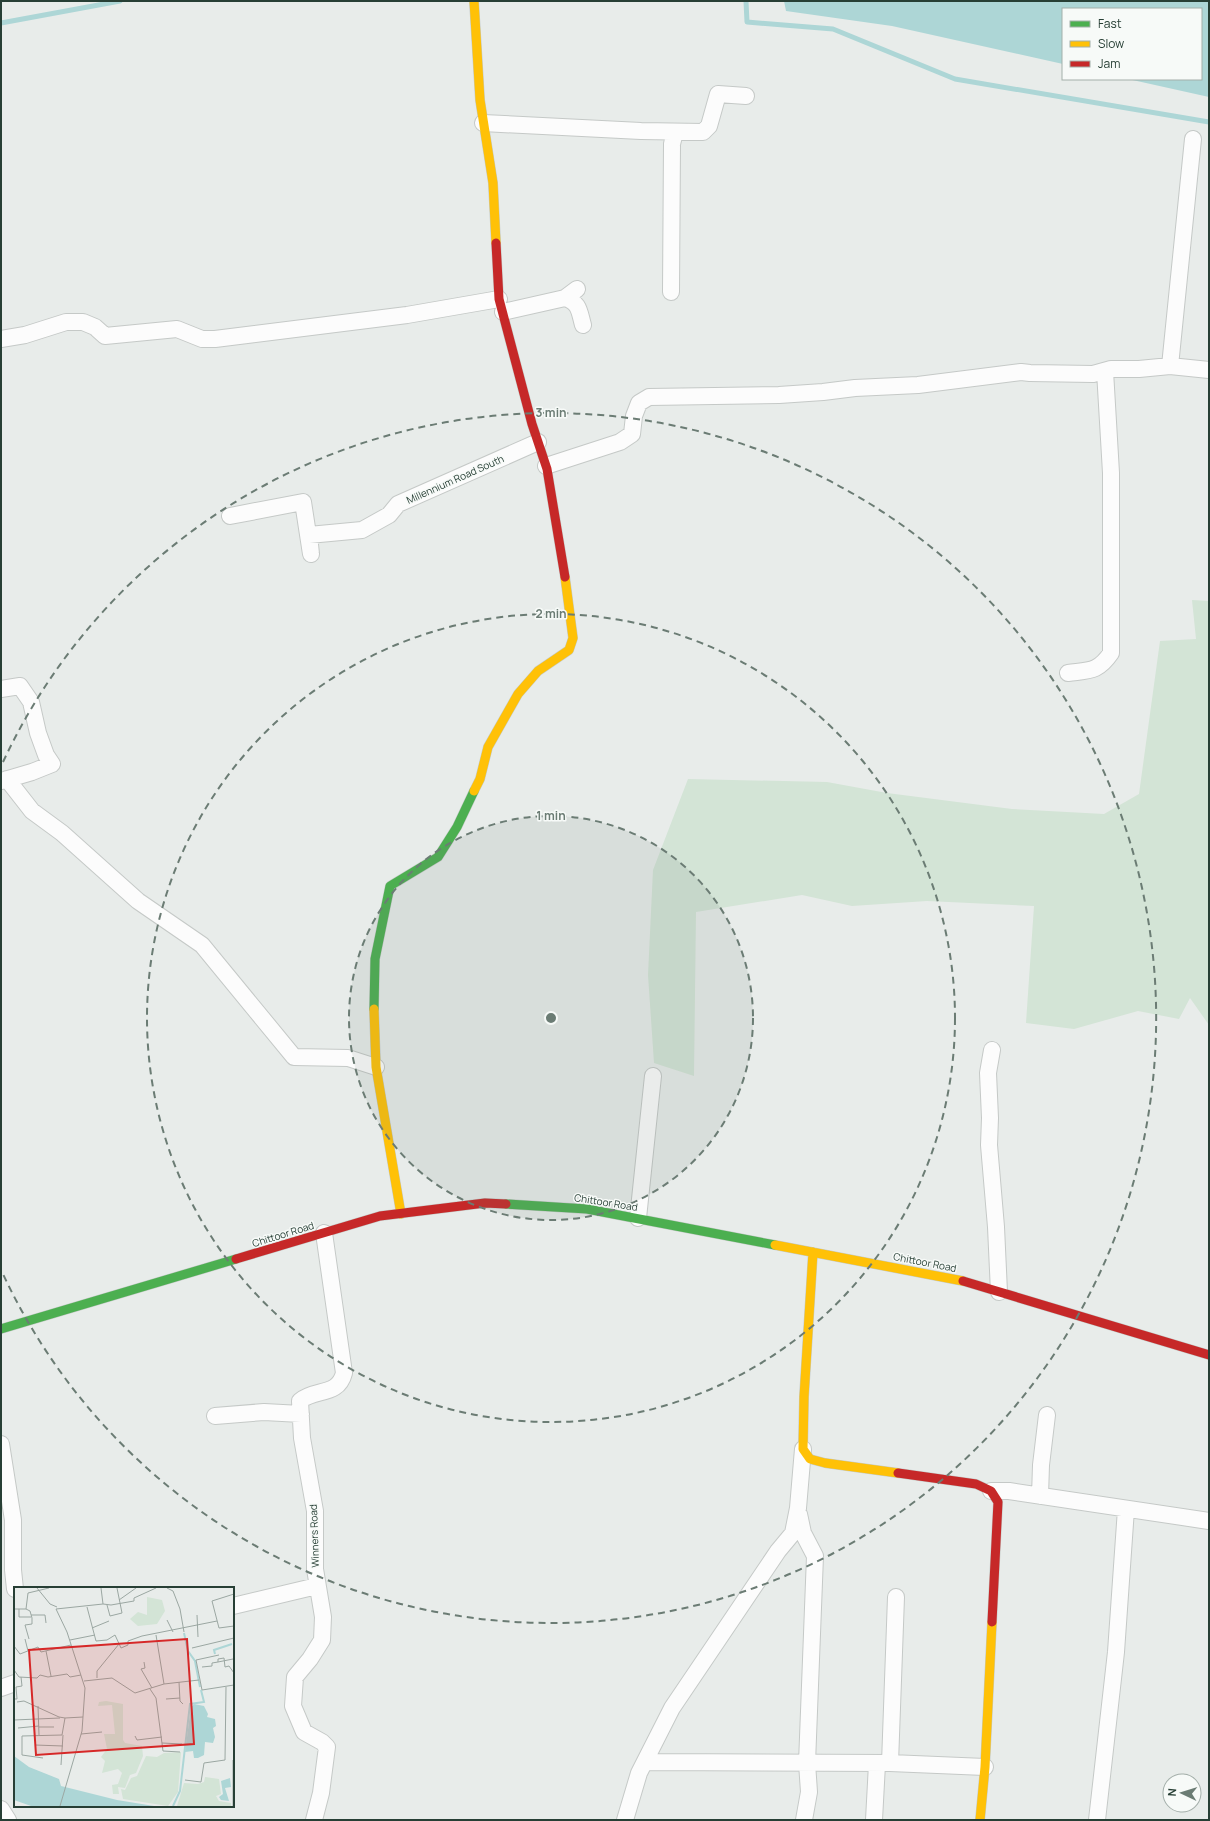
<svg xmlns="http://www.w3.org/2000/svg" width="1210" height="1821" viewBox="0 0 1210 1821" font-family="Manrope,sans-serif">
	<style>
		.green { fill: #d3e4d6 }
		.water { fill: #add6d6 }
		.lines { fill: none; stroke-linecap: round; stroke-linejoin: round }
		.stream { stroke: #add6d6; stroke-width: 5 }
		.street-casing { stroke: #c5c9c7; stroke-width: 18 }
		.fast-casing { stroke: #c4cac7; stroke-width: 10 }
		.slow-casing { stroke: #c4cac7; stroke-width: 10 }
		.jam-casing { stroke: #c4cac7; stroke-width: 10 }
		.street { stroke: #fcfcfc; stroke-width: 16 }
		.fast { stroke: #4caf50; stroke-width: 9 }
		.slow { stroke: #ffc107; stroke-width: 9 }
		.jam { stroke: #c62828; stroke-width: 9 }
		.ring { fill: none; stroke: #6b7c74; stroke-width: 2; stroke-dasharray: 7 5 }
		.labels { text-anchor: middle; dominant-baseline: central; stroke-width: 3; stroke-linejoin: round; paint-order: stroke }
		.street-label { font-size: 10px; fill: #273f35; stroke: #f7faf8 }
		.inset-river { fill: none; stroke: #add6d6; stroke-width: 2 }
		.inset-road { fill: none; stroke: #9ba7a2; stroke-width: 1 }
		.view { fill: #d62828; fill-opacity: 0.15; stroke: #d62828; stroke-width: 2 }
		.inset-edge { fill: none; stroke: #273f35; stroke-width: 2 }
		.centre { fill: #6b7c74; stroke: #f7faf8; stroke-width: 2 }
		.ring-label { font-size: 12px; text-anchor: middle; font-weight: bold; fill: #6b7c74; stroke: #f7faf8; stroke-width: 3; stroke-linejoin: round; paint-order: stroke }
	</style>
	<rect width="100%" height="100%" fill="#e8ecea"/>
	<path class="green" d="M 1192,600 L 1209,601 L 1209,1025 L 1190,998 L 1179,1019 L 1138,1011 L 1074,1029 L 1026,1023 L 1034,906 L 927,901 L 852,906 L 802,895 L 696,912 L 694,1076 L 654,1063 L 648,975 L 653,870 L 688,779 L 827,782 L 887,793 L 1012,809 L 1104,814 L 1139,794 L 1160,641 L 1196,639 Z"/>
	<path class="water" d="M 784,1 L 1209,1 L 1209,97 L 1128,79 L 1201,79 L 1201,9 L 1063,9 L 1063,64 L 892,26 L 786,11 Z"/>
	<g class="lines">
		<path class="stream" d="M 746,1 L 747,22 L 833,29 L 955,79 L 1209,122
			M 1,23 L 120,1"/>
		<g class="street-casing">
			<path id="street" d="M 483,123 L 641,131 L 703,132 L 709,126 L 718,94 L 746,96
				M 671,292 L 672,144 L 675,132
				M 565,298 C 580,303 579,311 583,325
				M 503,312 L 565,298 L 577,289
				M 1,339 L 25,335 L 66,322 L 83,322 L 95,327 L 105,336 L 177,329 L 202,339 L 215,339 L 407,315 L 499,299
				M 1170,366 L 1193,139
				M 546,466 L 620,442 L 632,434 L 634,416 L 639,403 L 649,397 L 779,395 L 823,392 L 855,388 L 918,385 L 1021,372 L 1030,373 L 1093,374 L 1111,369 L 1139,369 L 1170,366 L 1209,370
				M 230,516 L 303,502 L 311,554 L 309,535 L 362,530 L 389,515 L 398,504 L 538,442
				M 1068,673 C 1090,670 1098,672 1111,653 L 1111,473 L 1105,371
				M 1,689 L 20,686 L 31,702 L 38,733 L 46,755 L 52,764 L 32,772 L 1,781
				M 7,779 L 32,811 L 62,833 L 138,901 L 202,945 L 294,1057 L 348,1058 L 376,1067
				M 992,1050 L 988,1073 L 990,1118 L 989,1145 L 996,1227 L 999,1292
				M 638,1218 L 653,1076
				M 215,1416 L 264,1412 L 301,1414
				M 1,1444 L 13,1520 L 13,1570 L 15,1589
				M 991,1491 L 1009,1491 L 1209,1521
				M 1040,1496 L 1041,1465 L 1047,1415
				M 799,1514 L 803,1533 L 815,1556 L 807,1763 L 809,1792 L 804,1820
				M 233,1606 L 317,1586
				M 1,1688 L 15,1683
				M 645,1762 L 890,1763 L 985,1767
				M 890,1763 L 896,1597
				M 1,1809 L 8,1820
				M 314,1820 L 321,1793 L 327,1747 L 322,1742 L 304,1732 L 293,1706 L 295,1677 L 310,1659 L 322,1640 L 323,1617 L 315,1569 L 315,1511 L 302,1438 L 300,1401 C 315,1388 338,1397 344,1373 L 324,1233
				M 625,1820 L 639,1773 L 672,1708 L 778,1551 L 793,1533 L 798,1508 L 803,1449
				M 874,1820 L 877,1764
				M 1097,1820 L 1116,1652 L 1126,1509"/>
		</g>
		<g class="fast-casing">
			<path id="fast" d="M 374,1009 L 375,959 L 390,886 L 438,857 L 457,827 L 474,791
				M 506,1204 L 587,1209 L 775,1245
				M 1,1329 L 236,1259"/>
		</g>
		<g class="slow-casing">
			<path id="slow" d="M 474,1 L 480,100 L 493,183 L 496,243
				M 474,791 L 480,779 L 488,747 L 518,694 L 538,671 L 569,650 L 573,638 L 565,577
				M 374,1009 L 376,1067 L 401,1214
				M 775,1245 L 963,1281
				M 813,1252 L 804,1397 L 803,1449 L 810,1459 L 825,1463 L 898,1473
				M 980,1820 L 985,1767 L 992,1622"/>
		</g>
		<g class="jam-casing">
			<path id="jam" d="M 496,243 L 499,299 L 532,424 L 547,469 L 565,577
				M 236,1259 L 380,1216 L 485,1203 L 506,1204
				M 963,1281 L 1209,1355
				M 898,1473 L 976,1484 L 991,1491 L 998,1502 L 992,1622"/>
		</g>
		<use href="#street" class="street"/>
		<use href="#fast" class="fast"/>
		<use href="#slow" class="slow"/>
		<use href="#jam" class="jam"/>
	</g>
	<circle cx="551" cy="1018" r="202" fill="#6b7c74" fill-opacity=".12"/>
	<g class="ring">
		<circle cx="551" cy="1018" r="202"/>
		<circle cx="551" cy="1018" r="404"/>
		<path d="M3 762A605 605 0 1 1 3 1274"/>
	</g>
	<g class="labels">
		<g class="street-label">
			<text transform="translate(455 479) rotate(-24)">Millennium Road South</text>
			<text transform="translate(606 1202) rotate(9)">Chittoor Road</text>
			<text transform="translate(283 1234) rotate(-17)">Chittoor Road</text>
			<text transform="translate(925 1262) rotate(11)">Chittoor Road</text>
			<text transform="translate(314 1536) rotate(-92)">Winners Road</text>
		</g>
	</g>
	<g transform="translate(14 1587)">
		<rect width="220" height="220" fill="#e8ecea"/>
		<path d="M 133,10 L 148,13 L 151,24 L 143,37 L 124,39 L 116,32 L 124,25 L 133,28 ZM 92,114 L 109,117 L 109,153 L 111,156 L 128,159 L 129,169 L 122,186 L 116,188 L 111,201 L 104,200 L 105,207 L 99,207 L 98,198 L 104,197 L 108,186 L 104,182 L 88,186 L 91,174 L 87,170 L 93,162 L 90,147 L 101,147 L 98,118 L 84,119 L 85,115 ZM 167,165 L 164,205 L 154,219 L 109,212 L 107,202 L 111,203 L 117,191 L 123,189 L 132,169 L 143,170 L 150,166 ZM 191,190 L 205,192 L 207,207 L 202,209 L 205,214 L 217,216 L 217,219 L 163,219 L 170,196 L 184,197 L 190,195 Z" fill="#d3e4d6"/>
		<path d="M 180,117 L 190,119 L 194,127 L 193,130 L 201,132 L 202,139 L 199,141 L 201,150 L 199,156 L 191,155 L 190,168 L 184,171 L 180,171 L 179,164 L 171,165 L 177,120 ZM 0,169 L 15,180 L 45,192 L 47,199 L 103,213 L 140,219 L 17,219 L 0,213 ZM 216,191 L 217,200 L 211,201 L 215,214 L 207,213 L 205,210 L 209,207 L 207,194 Z" fill="#add6d6"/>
		<path class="inset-river" d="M 170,46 L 174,64 L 181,74 L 186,100M 201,67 L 200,63 L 218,57M 159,219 L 166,204 L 176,117 L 190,115 L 187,103"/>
		<path class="inset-road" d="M 23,1 L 36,17 L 43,20M 153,1 L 159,4 L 166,22 L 170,45M 220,7 L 198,14 L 205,41 L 220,39M 105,13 L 122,1M 89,17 L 97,18 L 120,14 L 120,11 L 142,1M 93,18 L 96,29 L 108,26 L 103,1M 73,20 L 82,54 L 93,53 L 101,48 L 107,61 L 114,58 L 114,54 L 128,49 L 203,34M 0,22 L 12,22 L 14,6 L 35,1M 5,22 L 5,30 L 17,30M 12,22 L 16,24 L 18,31 L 18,37 L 11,38 L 15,52M 17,28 L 31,28 L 32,36M 183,28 L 184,50M 153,33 L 159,45M 78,41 L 95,34M 142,48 L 150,97M 11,52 L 14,64M 56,53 L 81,48M 0,59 L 6,67 L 24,60 L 27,65 L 57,58M 178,61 L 220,51M 32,64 L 37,89M 205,68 L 182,73 L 188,103 L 220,98M 130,75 L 131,81 L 127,82 L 138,101M 204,75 L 219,72M 188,80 L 198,79 L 198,76 L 204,75 L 204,72 L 210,71 L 211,80 L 215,79 L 220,86M 0,83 L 5,90 L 23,91 L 26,88 L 34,90 L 53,87 L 56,90 L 67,88M 83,91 L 83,84 L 105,57M 70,94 L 98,91 L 121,106 L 150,97 L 185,93M 165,95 L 166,114 L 169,117M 136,102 L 142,111 L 149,164 L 166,165M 0,112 L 3,112 L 2,100 L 8,99 L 7,90M 152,112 L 166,111M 3,115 L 10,114 L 45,130 L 51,131M 24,119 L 25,148M 0,133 L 46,131M 25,140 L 40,140M 4,141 L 25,139M 67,147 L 88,145M 121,149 L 123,153 L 148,150M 148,156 L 168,157M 21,158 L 49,159M 29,171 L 8,168 L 8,149 L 48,148 L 51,131 L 69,130M 219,173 L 219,219M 47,178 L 49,148M 171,193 L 187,195 L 190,176 L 211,173 L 212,100M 46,219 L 68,144 L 71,101 L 53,45 L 42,22 L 89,17 L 87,1"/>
		<path class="view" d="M 173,52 L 180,157 L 22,168 L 15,63 Z"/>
		<rect width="220" height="220" class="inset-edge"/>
	</g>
	<circle cx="551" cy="1018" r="6" class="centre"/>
	<g class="ring-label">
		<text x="551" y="417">3 min</text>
		<text x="551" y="618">2 min</text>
		<text x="551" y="820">1 min</text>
	</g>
	<rect width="1210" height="1821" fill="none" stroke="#273f35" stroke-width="4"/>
	<rect x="1062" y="8" width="140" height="72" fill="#f7faf8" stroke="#a4afaa"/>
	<rect x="1070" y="21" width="20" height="6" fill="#4caf50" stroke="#a4afaa"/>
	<text x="1098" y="28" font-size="12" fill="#273f35">Fast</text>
	<rect x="1070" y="41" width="20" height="6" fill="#ffc107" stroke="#a4afaa"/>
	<text x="1098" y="48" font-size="12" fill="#273f35">Slow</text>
	<rect x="1070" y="61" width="20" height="6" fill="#c62828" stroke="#a4afaa"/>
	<text x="1098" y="68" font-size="12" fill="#273f35">Jam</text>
	<g transform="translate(1182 1793) rotate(274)"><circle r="19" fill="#f7faf8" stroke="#a4afaa"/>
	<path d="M0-3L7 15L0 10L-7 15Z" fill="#6b7c74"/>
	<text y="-6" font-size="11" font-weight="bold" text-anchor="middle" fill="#273f35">N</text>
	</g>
</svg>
